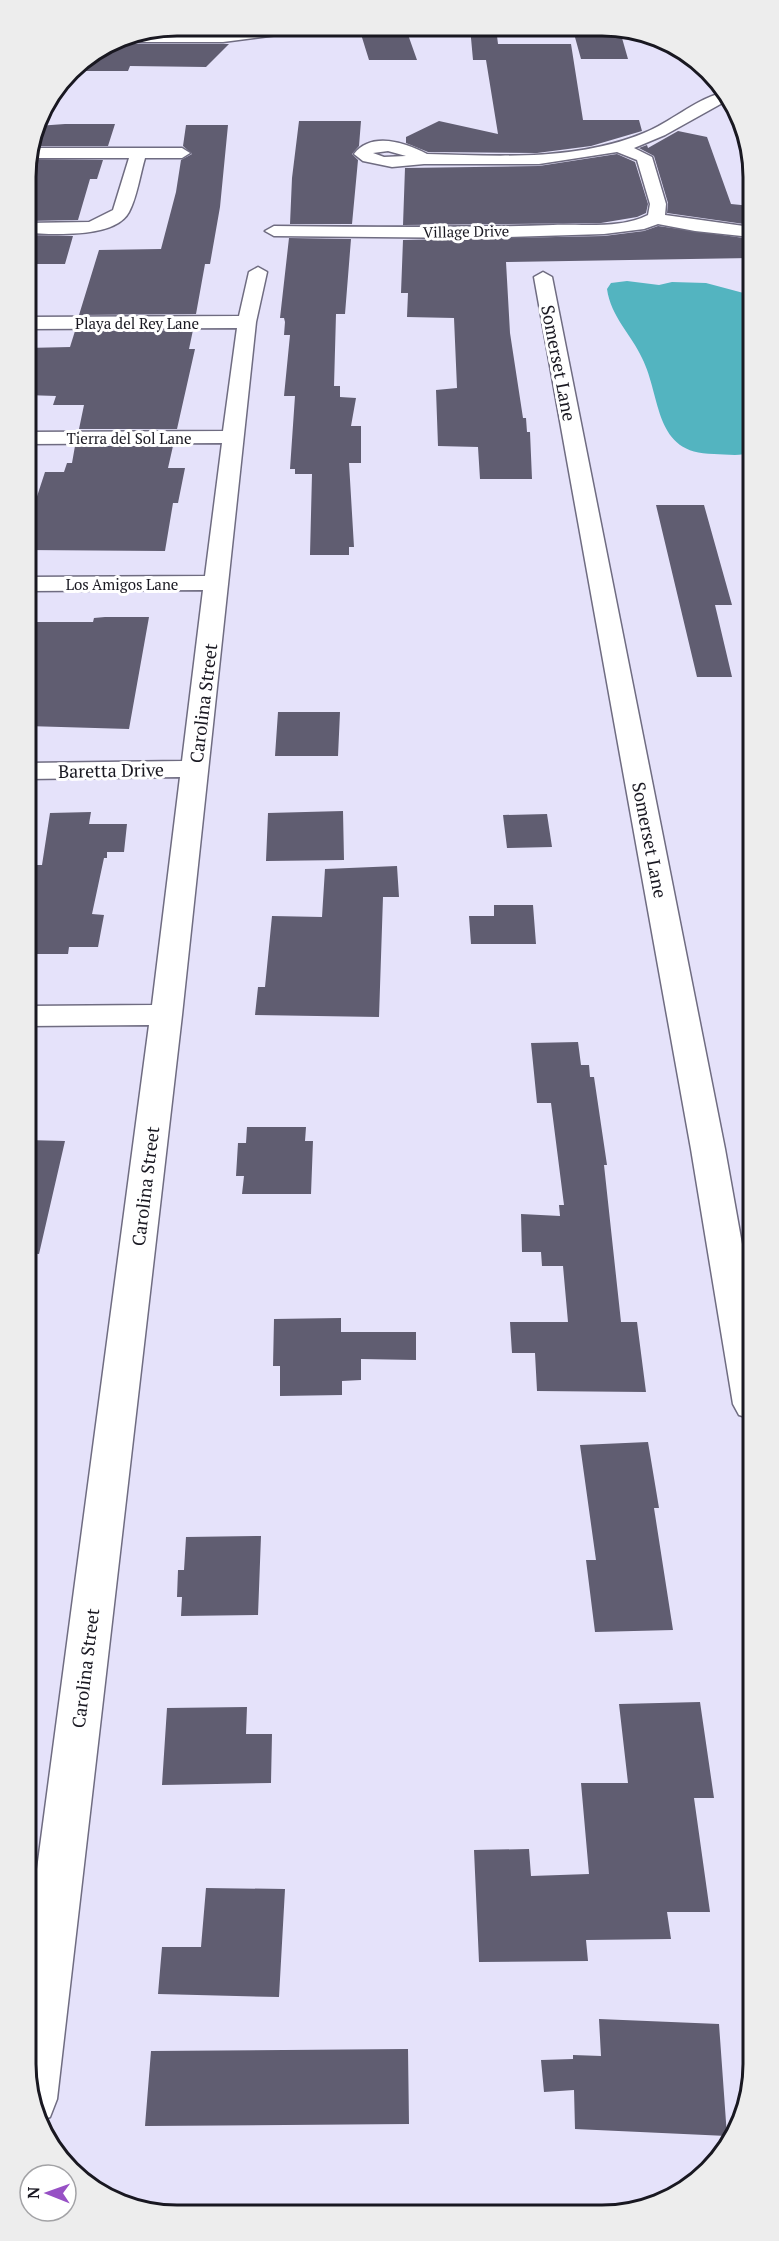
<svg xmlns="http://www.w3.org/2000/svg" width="779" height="2241" viewBox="0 0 779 2241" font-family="'PT Serif',serif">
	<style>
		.water { fill: #53b4c0 }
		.building { fill: #605d71 }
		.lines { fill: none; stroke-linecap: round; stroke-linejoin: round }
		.minor-casing { stroke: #6f6c81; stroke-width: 3 }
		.minor { fill: #fff; fill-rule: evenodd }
		.labels { text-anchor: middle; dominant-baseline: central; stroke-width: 6; stroke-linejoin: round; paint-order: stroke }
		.far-street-label { font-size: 15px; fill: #191821; stroke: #fff }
		.street-label { font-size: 18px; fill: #191821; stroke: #fff }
		.rim { fill: none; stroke: #191821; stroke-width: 3 }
	</style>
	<rect width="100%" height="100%" fill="#e5e2fa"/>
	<path class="water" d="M 627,281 L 659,285 L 672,282 L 706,283 L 751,295 L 751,452 C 741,457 725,454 714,454 C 653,454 662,398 642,358 C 631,334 611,317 607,289 L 611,283 Z"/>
	<path class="building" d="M 177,26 L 246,26 L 243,29 L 223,32 L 141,33 Z
		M 366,27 L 406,29 L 417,60 L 369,60 L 360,31 L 367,31 Z
		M 470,27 L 496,28 L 498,44 L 571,44 L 583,120 L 639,120 L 642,131 L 591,146 L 537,153 L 428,152 L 406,143 L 406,137 L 439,121 L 498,134 L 486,60 L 473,60 Z
		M 579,28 L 620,31 L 628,59 L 581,59 L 573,30 L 580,30 Z
		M 109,43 L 111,44 L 229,44 L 206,67 L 130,66 L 128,71 L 86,71 L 85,59 Z
		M 299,121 L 361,121 L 359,146 L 352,154 L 358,160 L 352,224 L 290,224 L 292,178 Z
		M 65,124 L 115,124 L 108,146 L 32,146 L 37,126 Z
		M 186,125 L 228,125 L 220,207 L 210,264 L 205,264 L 196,314 L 79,315 L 99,250 L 161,249 L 176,192 L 181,160 L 192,154 L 183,146 Z
		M 678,131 L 707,137 L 731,204 L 751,206 L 751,225 L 667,213 L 668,203 L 654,156 L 639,148 L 647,145 L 648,148 Z
		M 617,154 L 635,162 L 648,204 L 646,213 L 637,217 L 601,223 L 403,225 L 405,168 L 539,166 Z
		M 28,159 L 103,160 L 97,179 L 90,179 L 78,220 L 26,221 Z
		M 658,226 L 751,239 L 751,258 L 506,262 L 510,333 L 523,418 L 526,418 L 527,432 L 530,432 L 532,479 L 480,479 L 478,447 L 438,446 L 436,390 L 457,388 L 454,318 L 407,317 L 408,293 L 401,293 L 403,240 L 604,236 L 644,231 Z
		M 26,235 L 73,236 L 65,264 L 26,264 Z
		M 289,238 L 351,239 L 345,314 L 336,314 L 334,386 L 340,386 L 340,397 L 356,398 L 351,426 L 361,426 L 361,463 L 349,463 L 354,547 L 349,547 L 349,555 L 310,555 L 312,474 L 295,474 L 295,469 L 290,469 L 295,396 L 284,396 L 290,335 L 284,335 L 285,322 L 284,318 L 280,318 Z
		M 193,330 L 189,349 L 195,349 L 177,429 L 79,429 L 84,405 L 53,405 L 56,396 L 26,395 L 26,348 L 70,347 L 75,331 Z
		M 75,446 L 173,446 L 168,468 L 185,468 L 178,503 L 173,503 L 165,551 L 26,550 L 26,530 L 45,472 L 64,472 L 67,463 L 72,463 Z
		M 656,505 L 704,505 L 732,605 L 715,605 L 732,677 L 697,677 Z
		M 105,617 L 149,617 L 129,729 L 27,726 L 26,622 L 93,622 L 94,618 Z
		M 278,712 L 340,712 L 338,756 L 275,756 Z
		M 343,811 L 344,860 L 266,861 L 268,813 Z
		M 91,812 L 89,824 L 127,824 L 124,852 L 107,852 L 107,858 L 104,858 L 92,914 L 104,915 L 98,947 L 69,947 L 68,954 L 27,954 L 27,890 L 33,865 L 42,865 L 50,813 Z
		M 547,814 L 552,847 L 507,848 L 503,815 Z
		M 397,866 L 399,897 L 383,897 L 379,1017 L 255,1015 L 258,987 L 265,987 L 272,916 L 322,917 L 325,869 Z
		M 494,905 L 533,905 L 536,944 L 471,944 L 469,916 L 494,916 Z
		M 578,1042 L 581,1065 L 589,1065 L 590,1077 L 594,1077 L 607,1165 L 604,1165 L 621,1322 L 637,1322 L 646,1392 L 537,1391 L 535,1353 L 512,1353 L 510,1322 L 568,1322 L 563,1266 L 542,1266 L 541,1252 L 522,1252 L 521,1214 L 560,1216 L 559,1205 L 564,1205 L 551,1103 L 537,1103 L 531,1043 Z
		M 247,1127 L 306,1127 L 305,1141 L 313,1141 L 311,1194 L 242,1194 L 244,1176 L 236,1176 L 238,1143 L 246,1143 Z
		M 27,1140 L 65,1141 L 39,1254 L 27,1253 Z
		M 341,1318 L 341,1332 L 416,1332 L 416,1360 L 361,1359 L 361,1380 L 342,1381 L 342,1395 L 280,1396 L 280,1366 L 273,1366 L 274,1319 Z
		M 648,1442 L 659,1508 L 654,1508 L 673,1630 L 595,1632 L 586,1560 L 596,1560 L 580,1445 Z
		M 261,1536 L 258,1615 L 181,1616 L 182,1597 L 177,1597 L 178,1570 L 184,1570 L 186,1537 Z
		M 700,1702 L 714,1798 L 694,1798 L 710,1912 L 667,1912 L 671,1939 L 586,1940 L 588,1961 L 479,1962 L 474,1850 L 529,1849 L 531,1876 L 589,1874 L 581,1783 L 628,1783 L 619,1704 Z
		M 247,1707 L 246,1734 L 272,1734 L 271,1783 L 162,1785 L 167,1708 Z
		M 206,1888 L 285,1889 L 279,1997 L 158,1994 L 162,1947 L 201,1947 Z
		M 599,2019 L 719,2024 L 727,2136 L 575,2129 L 574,2090 L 544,2092 L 541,2060 L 573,2059 L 573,2055 L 601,2056 Z
		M 408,2049 L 409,2124 L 145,2126 L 151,2051 Z"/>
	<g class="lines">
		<g class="minor-casing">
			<path id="minor" d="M 283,26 L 324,26 L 317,30 L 223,42 L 111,42 L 131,35 L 223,34 Z
				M 721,93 L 726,101 L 665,135 L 634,148 L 652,157 L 666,204 L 665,215 L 751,227 L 751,237 L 695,231 L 658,224 L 644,229 L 604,234 L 476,238 L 274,236 L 265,231 L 274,226 C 367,227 460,228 553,225 C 582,224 621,229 648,215 L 650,204 L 637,160 L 617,152 L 539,164 L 424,164 L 392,167 L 363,161 L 354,154 C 372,131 406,143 427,154 C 500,156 576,161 644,133 C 671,122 693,101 721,93 ZM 388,151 L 406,156 L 384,157 L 373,153 Z
				M 31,148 L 182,148 L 190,153 L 182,158 L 145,158 C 140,175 137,197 129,212 C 115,239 51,234 26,233 L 26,223 L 89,222 L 113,210 L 129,158 L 30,158 Z
				M 258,267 L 267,272 L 256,322 L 182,1015 L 57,2099 L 50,2117 L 43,2120 L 28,2094 L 28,1937 L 149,1025 L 27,1026 L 27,1006 L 152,1005 L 180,777 L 27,779 L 27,763 L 182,761 L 203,590 L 26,591 L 26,577 L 205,576 L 222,443 L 26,444 L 26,432 L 223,431 L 237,328 L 26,329 L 26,317 L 239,316 L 249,272 Z
				M 543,272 L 552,277 L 725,1149 L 752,1300 L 752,1419 L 739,1415 L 733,1404 L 691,1149 L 534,277 Z"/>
		</g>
		<use href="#minor" class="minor"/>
	</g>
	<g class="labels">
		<g class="far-street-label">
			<text transform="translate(466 231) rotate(-1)">Village Drive</text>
			<text x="137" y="323">Playa del Rey Lane</text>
			<text x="129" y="438">Tierra del Sol Lane</text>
			<text x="122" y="584">Los Amigos Lane</text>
		</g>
		<g class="street-label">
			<text transform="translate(559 363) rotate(79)">Somerset Lane</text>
			<text transform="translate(203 703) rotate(-83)">Carolina Street</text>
			<text transform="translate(111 770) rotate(-1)">Baretta Drive</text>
			<text transform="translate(650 840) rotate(79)">Somerset Lane</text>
			<text transform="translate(145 1186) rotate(-83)">Carolina Street</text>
			<text transform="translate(85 1668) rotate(-83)">Carolina Street</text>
		</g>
	</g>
	<path d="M0 0H779V2241H0ZM177 36H602A141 141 0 0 1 743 177V2064A141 141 0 0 1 602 2205H177A141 141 0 0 1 36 2064V177A141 141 0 0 1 177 36Z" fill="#ededed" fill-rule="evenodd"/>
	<path class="rim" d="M177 36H602A141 141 0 0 1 743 177V2064A141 141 0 0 1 602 2205H177A141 141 0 0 1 36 2064V177A141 141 0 0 1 177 36Z"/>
	<g transform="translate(48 2193) rotate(271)"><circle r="28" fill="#ffffff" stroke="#a3a3a6" stroke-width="1.5"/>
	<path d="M0-4.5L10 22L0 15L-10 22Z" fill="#9751c5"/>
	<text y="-9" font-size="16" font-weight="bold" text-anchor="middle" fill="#191821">N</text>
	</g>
</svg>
